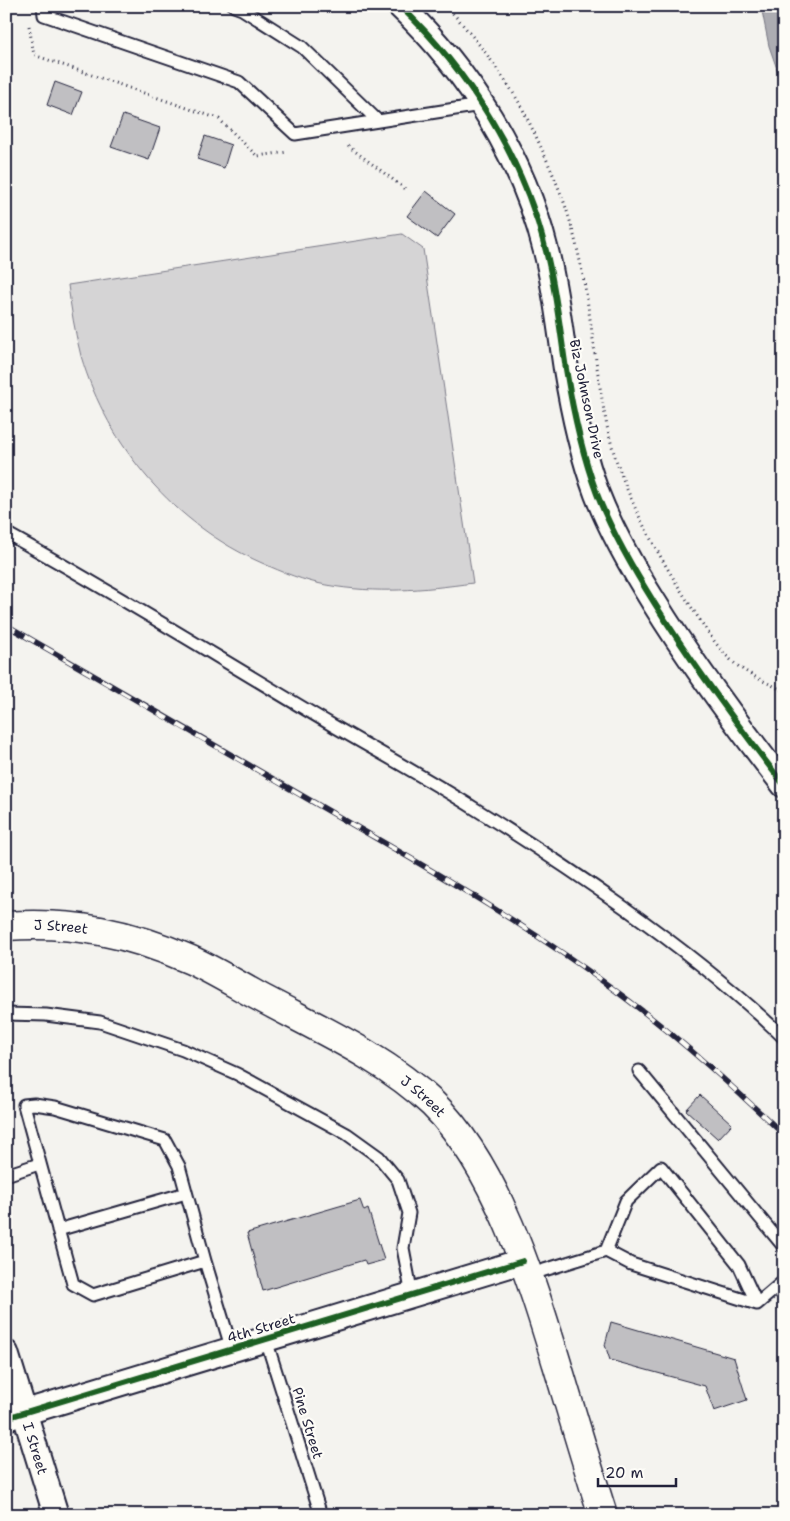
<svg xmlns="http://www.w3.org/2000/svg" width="790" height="1521" viewBox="0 0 790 1521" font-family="'Shantell Sans',sans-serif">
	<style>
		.green { fill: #d5d4d5; stroke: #7c7b88 }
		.water { fill: #acacb2; stroke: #757582 }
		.building { fill: #c0bfc2; stroke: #22223b }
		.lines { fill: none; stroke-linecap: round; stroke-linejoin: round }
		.lane-casing { stroke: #22223b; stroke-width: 15 }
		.street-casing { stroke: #22223b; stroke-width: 28 }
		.secondary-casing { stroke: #22223b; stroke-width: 31 }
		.path { stroke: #22223b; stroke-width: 3; stroke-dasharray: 1 4; stroke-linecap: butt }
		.lane { stroke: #fdfcf7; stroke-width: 11 }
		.street { stroke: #fdfcf7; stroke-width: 24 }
		.secondary { stroke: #fdfcf7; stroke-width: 28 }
		.rail-casing { stroke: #22223b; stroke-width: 5.5 }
		.rail { stroke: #fdfcf7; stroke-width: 4; stroke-dasharray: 11; stroke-linecap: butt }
		.cycleway-casing { stroke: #fdfcf7; stroke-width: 9 }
		.cycleway { stroke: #1b5e20; stroke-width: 6 }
		.labels { text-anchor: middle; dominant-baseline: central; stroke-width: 4.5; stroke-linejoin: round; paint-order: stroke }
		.street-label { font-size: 14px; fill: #22223b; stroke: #fdfcf7 }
	</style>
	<rect width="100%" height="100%" fill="#f4f3ef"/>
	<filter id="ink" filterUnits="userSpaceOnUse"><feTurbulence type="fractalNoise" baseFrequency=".02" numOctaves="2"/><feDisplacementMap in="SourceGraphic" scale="10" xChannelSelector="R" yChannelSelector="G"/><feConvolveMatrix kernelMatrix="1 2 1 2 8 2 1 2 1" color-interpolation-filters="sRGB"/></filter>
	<g filter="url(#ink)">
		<path class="green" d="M 402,234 L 423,249 L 473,583 C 422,590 377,594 326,585 C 304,581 282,572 262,563 C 175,525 108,447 81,356 C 75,333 71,309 68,285 Z"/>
		<path class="water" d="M 761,6 L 784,6 L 784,89 L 769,46 Z"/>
		<path class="building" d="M 55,82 L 82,92 L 73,115 L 47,105 Z
			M 123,115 L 160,128 L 149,160 L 111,147 Z
			M 205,136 L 231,145 L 224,168 L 197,159 Z
			M 426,191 L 455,214 L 437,238 L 407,216 Z
			M 700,1095 L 732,1124 L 718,1139 L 686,1110 Z
			M 360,1200 L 364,1211 L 368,1209 L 384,1260 L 366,1265 L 364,1260 L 263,1291 L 247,1233 Z
			M 611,1322 L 734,1358 L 747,1400 L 714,1411 L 705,1386 L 610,1360 L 605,1345 Z"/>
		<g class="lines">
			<g class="lane-casing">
				<path id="lane" d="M 43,6 L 44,15 L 239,82 L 295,134 L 481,105
					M 234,6 L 242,9 L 302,47 L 378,121
					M 6,533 C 117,594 223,661 332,725 C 380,753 430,780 477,810 C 527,841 577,874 625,908 C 681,948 735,990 784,1038
					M 6,1014 L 46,1015 L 100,1022 L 183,1050 L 237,1074 L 347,1134 L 379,1157 L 398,1180 L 409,1213 L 403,1248 L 412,1295
					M 639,1071 L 784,1247
					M 34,1104 L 55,1107 L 165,1140 L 179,1166 L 205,1261 L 93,1295 L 73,1284 L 24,1105 Z
					M 6,1175 L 39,1164
					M 58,1230 L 186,1193
					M 606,1251 L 626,1201 L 661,1167 L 739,1265 L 757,1304
					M 205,1261 L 232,1350
					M 528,1275 L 606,1251 L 631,1264 L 757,1304 L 784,1281
					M 266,1340 L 321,1515"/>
			</g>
			<g class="street-casing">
				<g id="street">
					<path d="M 400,6 C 469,71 523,158 546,251 C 556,290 560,330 566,369 C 573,412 582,454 597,494 C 612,533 633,569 655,604 C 694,667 739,727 784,785"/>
					<path id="s1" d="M 6,1353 L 56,1515"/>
					<path d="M 6,1418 L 523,1261"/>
				</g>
			</g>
			<g class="secondary-casing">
				<g id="secondary">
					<path id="s2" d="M 6,926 C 72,921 130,933 191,960 C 213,970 234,983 256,995 C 315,1027 384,1057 433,1104 C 497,1167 531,1279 557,1364 C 572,1414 587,1465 603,1515"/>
				</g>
			</g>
			<path class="path" d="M 446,6 C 474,36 499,69 520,104 C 525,113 529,123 534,132 C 545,156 556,180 565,205 C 589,276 592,353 607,426 C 621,491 655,550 690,605 C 703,624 715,646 733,662 C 748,675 766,682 784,691
				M 29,26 L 34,55 L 219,119 L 257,156 L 288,152
				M 348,146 L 407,190"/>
			<use href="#lane" class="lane"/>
			<use href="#street" class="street"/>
			<use href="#secondary" class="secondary"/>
			<g class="rail-casing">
				<path id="rail" d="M 6,625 C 113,687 220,749 327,810 C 430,869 533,928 628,1000 C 683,1041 734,1088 784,1135"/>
			</g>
			<use href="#rail" class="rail"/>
			<g class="cycleway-casing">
				<path id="cycleway" d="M 400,6 C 469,71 523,158 546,251 C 556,290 560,330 566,369 C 573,412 582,454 597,494 C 612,533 633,569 655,604 C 694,667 739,727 784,785
					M 6,1418 L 523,1261"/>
			</g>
			<use href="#cycleway" class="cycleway"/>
		</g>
	</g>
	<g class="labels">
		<g class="street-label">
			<text transform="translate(587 399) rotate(78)">Biz Johnson Drive</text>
			<text stroke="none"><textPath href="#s2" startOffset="55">J Street</textPath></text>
			<text stroke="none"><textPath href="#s2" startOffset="460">J Street</textPath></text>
			<text transform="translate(261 1328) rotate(-17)">4th Street</text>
			<text transform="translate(308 1423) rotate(73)">Pine Street</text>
			<text stroke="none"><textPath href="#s1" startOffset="100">I Street</textPath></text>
		</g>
	</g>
	<rect width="790" height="1521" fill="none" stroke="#fdfcf7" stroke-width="25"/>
	<rect x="12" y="12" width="765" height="1496" fill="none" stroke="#22223b" stroke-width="2" filter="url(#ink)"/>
	<path d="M598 1478v8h78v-8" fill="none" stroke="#22223b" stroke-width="2.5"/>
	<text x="605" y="1478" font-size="15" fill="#22223b" stroke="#fdfcf7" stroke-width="4" paint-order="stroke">20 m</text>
</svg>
